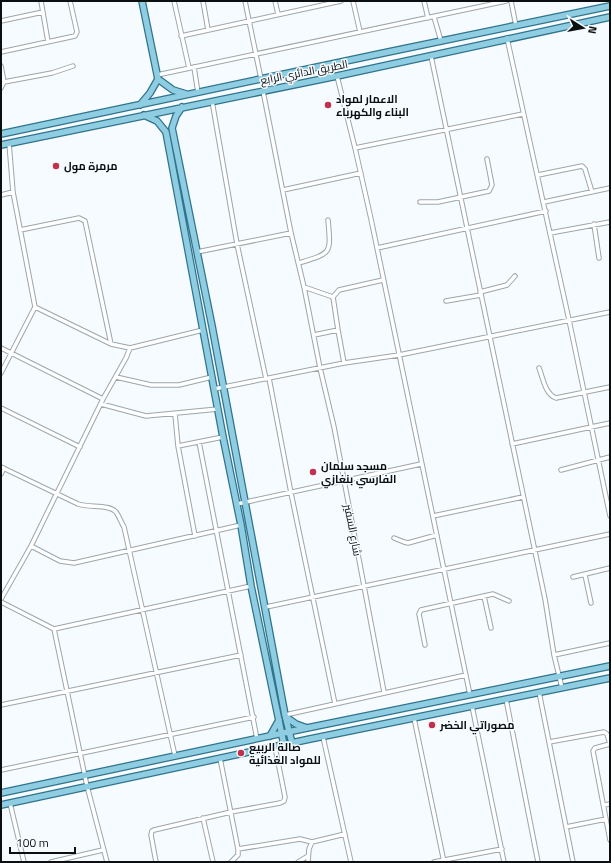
<svg xmlns="http://www.w3.org/2000/svg" width="611" height="863" viewBox="0 0 611 863" font-family="'Titillium Web',Cairo,sans-serif">
	<style>
		.lines { fill: none; stroke-linecap: round; stroke-linejoin: round }
		.street-casing { stroke: #9ca6ab; stroke-width: 5.5 }
		.primary-casing { stroke: #30748c; stroke-width: 8 }
		.street { stroke: #fff; stroke-width: 3.5 }
		.primary { stroke: #8fcde2; stroke-width: 5.5 }
		.poi-dot { fill: #c1314e; stroke: #f5fbfe; stroke-width: 1.5 }
		.labels { text-anchor: middle; dominant-baseline: central; stroke-width: 3; stroke-linejoin: round; paint-order: stroke }
		.street-label { font-size: 11px; fill: #0c0f11; stroke: #f5fbfe }
		.poi-label { font-size: 11px; font-weight: bold; fill: #0c0f11; stroke: #f5fbfe; text-anchor: start }
	</style>
	<rect width="100%" height="100%" fill="#f5fbfe"/>
	<g class="lines">
		<g class="street-casing">
			<path id="street" d="M 41,1 L 48,42
				M 174,1 L 189,68
				M 203,1 L 208,30
				M 245,1 L 261,79
				M 275,1 L 278,14
				M 353,1 L 360,32
				M 424,1 L 428,18
				M 511,1 L 516,26
				M 434,17 L 441,41
				M 1,21 L 43,12
				M 181,36 L 341,1
				M 507,38 L 569,320 L 610,516
				M 1,52 L 75,36 L 77,32 L 70,1
				M 431,56 L 545,599 L 554,655 L 562,688
				M 1,66 L 4,82
				M 194,67 L 198,93
				M 157,75 L 506,1
				M 337,76 L 355,148 L 371,219 L 470,695
				M 1,88 L 4,82 L 52,73 L 73,66
				M 263,91 L 291,233 L 304,287 L 320,368 L 334,427 L 384,692
				M 212,101 L 237,244 L 266,379
				M 9,143 L 13,192
				M 355,148 L 523,114
				M 538,175 L 582,166 L 585,169 L 592,192
				M 283,190 L 361,173
				M 1,195 L 13,192 L 35,307 L 1,373
				M 420,202 L 438,202 L 489,191 L 492,185 L 487,159
				M 544,202 L 610,188
				M 594,224 L 599,258
				M 20,230 L 79,218 L 85,221 L 111,344
				M 550,233 L 610,222
				M 377,248 L 546,211
				M 197,252 L 291,233
				M 299,263 C 332,253 331,254 328,220
				M 304,287 L 333,297
				M 480,292 L 507,285 L 515,276
				M 446,301 L 481,295
				M 35,307 L 111,344 L 130,348 L 203,330
				M 314,335 L 338,330
				M 1,348 L 103,399 L 31,546 L 1,599
				M 344,363 L 338,330 L 333,297 L 339,290 L 383,280
				M 539,368 C 543,378 545,394 556,398 L 610,387
				M 116,377 L 151,385 L 179,385 L 212,377
				M 269,378 L 291,493 L 335,704
				M 214,389 L 344,363 L 399,355 L 610,312
				M 103,399 L 126,358 L 130,348
				M 101,404 L 146,416 L 218,409
				M 1,408 L 80,447
				M 175,414 L 178,446 L 195,536
				M 199,442 L 257,739
				M 512,444 L 610,423
				M 178,446 L 223,437
				M 1,467 L 78,504 C 90,508 109,504 116,512 C 119,516 121,522 124,527 L 175,756
				M 561,470 L 610,457
				M 1,474 L 4,468
				M 237,504 L 421,464
				M 433,516 L 523,497
				M 394,538 L 404,542 L 408,543 L 437,535
				M 31,546 L 60,561 L 74,563 L 241,525
				M 585,575 L 591,603
				M 573,577 L 610,568
				M 484,596 L 491,628
				M 1,602 L 54,629 L 251,586
				M 266,607 L 610,534
				M 54,629 L 87,786 L 107,862
				M 425,645 L 419,614 L 421,610 L 493,594 L 509,601
				M 554,655 L 610,643
				M 539,692 L 573,862
				M 506,699 L 538,862
				M 1,705 L 241,655
				M 472,706 L 504,862
				M 285,715 L 466,675
				M 414,718 L 444,862
				M 323,737 L 351,862
				M 549,742 L 604,732 L 607,734 L 610,744
				M 610,744 L 595,748 L 593,751 L 610,840
				M 220,758 L 238,849 L 238,855 L 231,862
				M 1,770 L 254,717
				M 10,803 L 24,862
				M 604,805 L 610,804
				M 203,818 L 213,862
				M 566,827 L 606,819
				M 238,849 L 300,839 L 312,842
				M 51,862 L 103,850
				M 156,862 L 151,835 L 152,831 L 154,830 L 231,812 L 280,803 L 284,801 L 285,797 L 275,747
				M 298,862 L 308,856
				M 308,862 L 309,849 L 312,842 L 345,834
				M 434,862 L 502,849"/>
		</g>
		<g class="primary-casing">
			<path id="primary" d="M 142,1 L 158,79 L 173,90 L 186,94
				M 140,105 L 150,93 L 158,79
				M 182,107 L 176,116 L 172,128 L 212,326 L 285,715 L 292,743
				M 144,115 L 157,121 L 166,132 L 223,437 L 241,525 L 251,586 L 284,745
				M 1,134 L 393,51 L 610,6
				M 1,145 L 337,76 L 610,17
				M 286,717 L 296,724 L 307,728
				M 270,736 L 279,720
				M 1,793 L 307,728 L 610,666
				M 1,805 L 310,739 L 610,678"/>
		</g>
		<use href="#street" class="street"/>
		<use href="#primary" class="primary"/>
	</g>
	<g class="poi-dot">
		<circle cx="328" cy="105" r="4"/>
		<circle cx="56" cy="166" r="4"/>
		<circle cx="313" cy="472" r="4"/>
		<circle cx="432" cy="725" r="4"/>
		<circle cx="241" cy="753" r="4"/>
	</g>
	<g class="labels">
		<g class="street-label">
			<text transform="translate(304 72) rotate(-11)">الطريق الدائري الرابع</text>
			<text transform="translate(353 530) rotate(79)">شارع السفير</text>
		</g>
		<g class="poi-label">
			<text x="336" y="99">الاعمار لمواد<tspan x="336" dy="13">البناء والكهرباء</tspan></text>
			<text x="64" y="166">مرمرة مول</text>
			<text x="321" y="466">مسجد سلمان<tspan x="321" dy="13">الفارسي بنغازي</tspan></text>
			<text x="440" y="725">مصوراتي الخضر</text>
			<text x="249" y="747">صالة الربيع<tspan x="249" dy="13">للمواد الغذائية</tspan></text>
		</g>
	</g>
	<rect width="611" height="863" fill="none" stroke="#0c0f11" stroke-width="4"/>
	<g transform="translate(583 28) rotate(101)" stroke="#f5fbfe" stroke-width="3" paint-order="stroke">
	<path d="M0-3L7 15L0 10L-7 15Z" fill="#0c0f11"/>
	<text y="-6" font-size="11" font-weight="bold" text-anchor="middle" fill="#0c0f11">N</text>
	</g>
	<path d="M10 847v6h65v-6" fill="none" stroke="#0c0f11" stroke-width="2"/>
	<text x="16" y="847" font-size="12" fill="#0c0f11" stroke="#f5fbfe" stroke-width="3" paint-order="stroke">100 m</text>
</svg>
